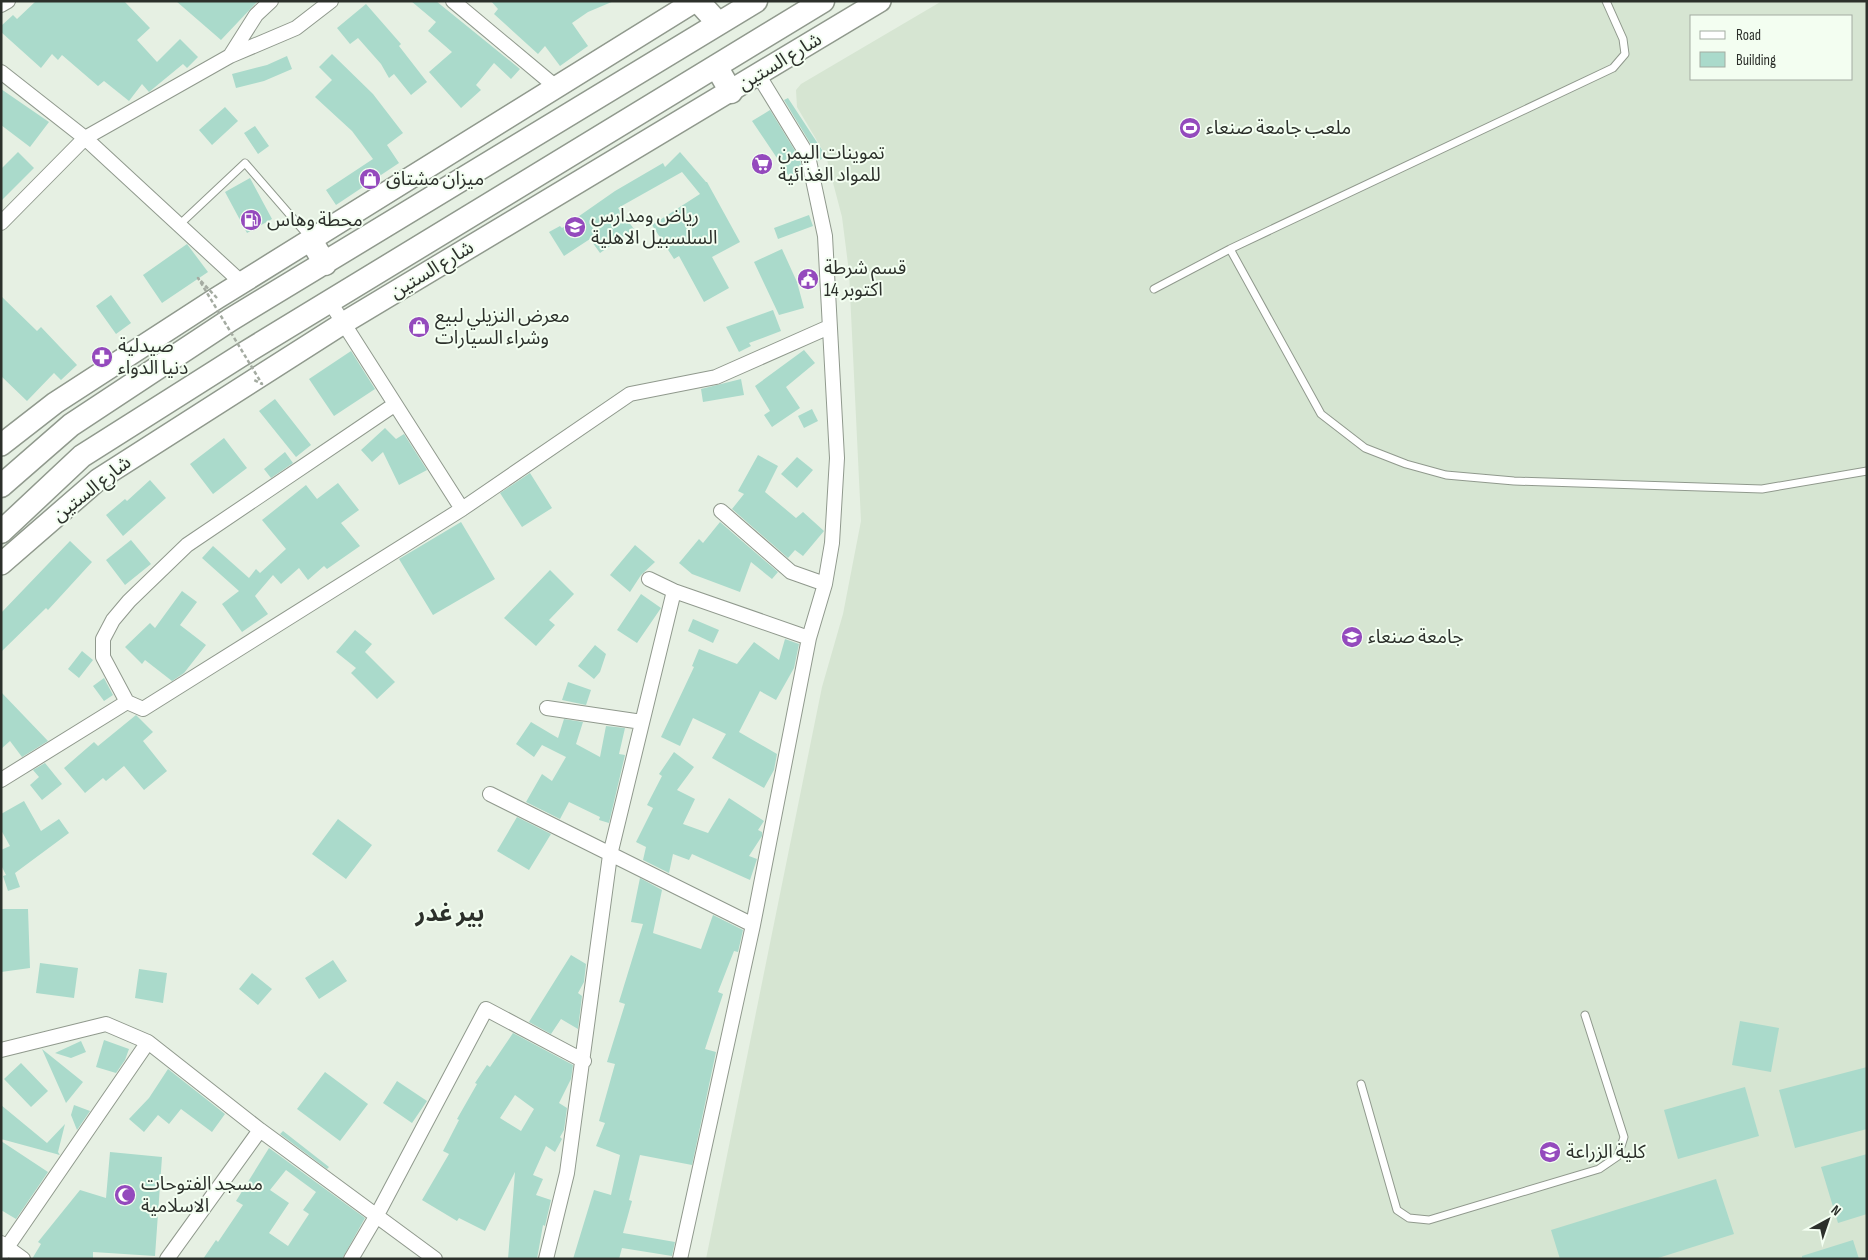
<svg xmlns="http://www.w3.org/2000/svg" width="1868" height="1260" viewBox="0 0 1868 1260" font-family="'Sofia Sans Condensed','Noto Sans Arabic',sans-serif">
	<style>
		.built { fill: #d6e5d2; fill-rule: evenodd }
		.building { fill: #aadacb; fill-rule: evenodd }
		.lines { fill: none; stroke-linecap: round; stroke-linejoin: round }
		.service-casing { stroke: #90998d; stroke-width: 9 }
		.minor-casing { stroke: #90998d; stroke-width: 16 }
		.primary-casing { stroke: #90998d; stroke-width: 24 }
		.trunk-casing { stroke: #90998d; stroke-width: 25 }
		.service { stroke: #fff; stroke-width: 7 }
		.minor { stroke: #fff; stroke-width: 14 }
		.primary { stroke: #fff; stroke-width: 21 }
		.trunk { stroke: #fff; stroke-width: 22 }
		.path-bridge { stroke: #a4aba1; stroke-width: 2.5; stroke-dasharray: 4 2.5; stroke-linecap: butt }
		.labels { text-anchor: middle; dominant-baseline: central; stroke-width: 4; stroke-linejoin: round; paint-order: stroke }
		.street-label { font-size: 19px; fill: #2c302b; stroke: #f3fef1 }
		.poi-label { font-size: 19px; fill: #2c302b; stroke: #f3fef1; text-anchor: start }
		.district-label { font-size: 24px; font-weight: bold; fill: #2c302b; stroke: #f3fef1 }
	</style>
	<rect width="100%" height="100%" fill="#e6f0e3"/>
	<path class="built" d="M 942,1 L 1867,1 L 1867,1259 L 706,1259 L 822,687 L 843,614 L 861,521 L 849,272 L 842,217 L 826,156 L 797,107 L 796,90 L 801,84 ZM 1692,16 L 1852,16 L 1852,79 L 1692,79 Z"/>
	<path class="building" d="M 36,1 L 124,1 L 150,28 L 137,40 L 157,62 L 180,39 L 198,57 L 187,68 L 183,64 L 149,92 L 142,84 L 129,101 L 104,81 L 98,86 L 62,55 L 58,60 L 52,54 L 41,68 L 1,32 L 1,26 L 13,15 L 17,19 Z
		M 176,1 L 258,1 L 221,40 Z
		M 411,1 L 436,1 L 520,69 L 511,79 L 494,63 L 476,85 L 481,90 L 461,108 L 429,72 L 452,52 L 428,31 L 436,22 Z
		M 491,1 L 614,1 L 588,12 L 572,23 L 588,46 L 560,66 L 545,46 L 538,54 L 494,14 L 498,9 Z
		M 366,4 L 401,44 L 399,46 L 427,82 L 411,95 L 394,74 L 389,78 L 381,64 L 358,38 L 350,44 L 337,28 Z
		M 332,54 L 373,94 L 403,133 L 387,145 L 399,163 L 336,205 L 326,190 L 373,159 L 352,131 L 315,97 L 332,80 L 319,67 Z
		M 287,56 L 292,69 L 264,81 L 236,88 L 232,74 L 267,65 Z
		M 1,89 L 49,122 L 30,147 L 1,125 Z
		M 788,98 L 826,156 L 818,161 L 815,151 L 784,100 Z
		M 225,107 L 238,121 L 212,145 L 199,130 Z
		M 770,110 L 800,159 L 802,172 L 791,179 L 752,121 Z
		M 255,126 L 269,146 L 258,154 L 244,133 Z
		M 18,152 L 34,168 L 1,201 L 1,169 Z
		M 680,152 L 706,182 L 707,182 L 740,242 L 712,257 L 729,288 L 704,302 L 679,256 L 674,259 L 652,225 L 700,194 L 682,172 L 618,208 L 634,229 L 600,253 L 590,239 L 564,256 L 549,232 L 560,226 L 562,228 L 615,191 L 663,163 L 665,167 Z
		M 250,178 L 272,219 L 247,233 L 225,192 Z
		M 809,215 L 813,226 L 778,239 L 774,228 Z
		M 187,244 L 208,272 L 162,303 L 143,275 Z
		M 782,249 L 797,282 L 804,308 L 779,315 L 754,262 Z
		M 111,295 L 131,323 L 116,334 L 96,306 Z
		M 1,296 L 37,331 L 41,327 L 77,365 L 61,380 L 54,373 L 27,401 L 1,376 Z
		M 773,310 L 781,331 L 749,343 L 751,346 L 739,352 L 726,327 Z
		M 804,350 L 815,363 L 786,387 L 800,408 L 772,427 L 764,415 L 770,411 L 755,386 Z
		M 351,351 L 375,389 L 334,416 L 309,379 Z
		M 741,379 L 744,395 L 703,402 L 701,389 Z
		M 275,399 L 311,445 L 296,457 L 259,411 Z
		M 812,409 L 818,421 L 804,428 L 798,416 Z
		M 385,428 L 396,439 L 404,434 L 427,470 L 399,485 L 383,452 L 372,462 L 361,450 Z
		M 224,438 L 247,468 L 213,494 L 190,464 Z
		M 285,452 L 293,463 L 271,478 L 264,469 Z
		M 758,455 L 778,466 L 765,492 L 796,518 L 803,512 L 824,531 L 803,556 L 795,550 L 788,558 L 732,509 L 744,494 L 738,491 Z
		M 797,457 L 813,470 L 797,488 L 781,474 Z
		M 530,473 L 552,508 L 522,527 L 500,493 Z
		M 150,480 L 166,498 L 123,536 L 106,515 L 125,499 L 127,501 Z
		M 338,483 L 359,510 L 341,523 L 360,546 L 327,569 L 324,566 L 308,580 L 299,568 L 281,584 L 273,575 L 255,596 L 268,614 L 242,632 L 222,604 L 239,591 L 202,558 L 213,546 L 249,578 L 256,569 L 260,573 L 286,549 L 262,520 L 306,485 L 317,499 Z
		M 461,522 L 495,579 L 433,615 L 399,559 Z
		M 720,522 L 778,572 L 772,579 L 751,562 L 740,592 L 692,574 L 679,563 L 699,539 L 703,543 Z
		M 131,540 L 151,564 L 125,585 L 106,560 Z
		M 70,541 L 92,562 L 48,610 L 46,608 L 1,652 L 1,613 Z
		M 635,545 L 655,562 L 641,575 L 630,592 L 610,575 Z
		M 550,570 L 574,594 L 549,620 L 555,625 L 536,646 L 504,618 Z
		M 182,591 L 197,602 L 180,625 L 206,645 L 184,673 L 172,681 L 145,660 L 142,664 L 125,647 L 150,623 L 155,628 Z
		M 641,594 L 661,608 L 637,643 L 617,630 Z
		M 693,619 L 719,630 L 713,643 L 688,631 Z
		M 355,630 L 372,644 L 365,652 L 395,682 L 377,699 L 351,673 L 356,668 L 336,652 Z
		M 785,639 L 799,644 L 794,668 L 776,700 L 760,691 L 739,732 L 777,754 L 774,770 L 764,788 L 712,758 L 726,734 L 693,718 L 680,746 L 661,737 L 694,667 L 692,666 L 699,649 L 737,664 L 754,642 L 779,660 Z
		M 595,645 L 606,654 L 600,672 L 594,679 L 578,666 Z
		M 82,651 L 93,660 L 79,678 L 68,669 Z
		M 104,678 L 113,695 L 104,701 L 93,686 Z
		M 568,682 L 591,690 L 586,705 L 562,700 Z
		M 1,692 L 48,741 L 22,757 L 10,741 L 1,749 Z
		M 136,715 L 153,732 L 143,741 L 167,771 L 144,790 L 124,766 L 106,781 L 103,778 L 85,793 L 64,768 L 94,742 L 98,746 Z
		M 564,719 L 583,722 L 576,744 L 600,757 L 606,726 L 625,728 L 619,754 L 625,755 L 609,823 L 599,820 L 600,817 L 569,802 L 560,819 L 526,802 L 542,774 L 552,781 L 566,757 L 542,745 L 534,757 L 516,744 L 531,722 L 558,738 Z
		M 674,752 L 694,767 L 677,790 L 695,799 L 683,824 L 708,833 L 729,798 L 764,821 L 758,830 L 762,832 L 762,836 L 749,856 L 757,859 L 750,880 L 692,854 L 689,860 L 673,854 L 669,873 L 643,860 L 646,847 L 636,842 L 653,808 L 647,805 L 662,776 L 659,774 Z
		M 45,763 L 62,784 L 42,800 L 30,785 L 39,777 L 33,770 Z
		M 24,801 L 41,831 L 59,819 L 69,833 L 15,873 L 20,887 L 8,891 L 3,876 L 6,875 L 1,865 L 1,850 L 10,846 L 1,830 L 1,814 Z
		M 517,817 L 551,834 L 529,870 L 497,851 Z
		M 338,819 L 372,845 L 346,879 L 312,854 Z
		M 640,878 L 662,890 L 653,933 L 701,949 L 713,915 L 743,930 L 738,952 L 734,951 L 718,992 L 723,994 L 705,1049 L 716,1052 L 692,1165 L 640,1155 L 629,1200 L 632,1201 L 623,1233 L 675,1242 L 672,1256 L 622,1248 L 619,1259 L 573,1259 L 594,1190 L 611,1195 L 620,1155 L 596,1146 L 605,1123 L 599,1121 L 615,1064 L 607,1062 L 625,1004 L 619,1002 L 643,924 L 631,922 Z
		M 1,909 L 28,909 L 30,968 L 1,972 Z
		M 571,955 L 586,964 L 584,982 L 578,993 L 582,996 L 578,1029 L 561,1019 L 551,1034 L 529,1022 Z
		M 333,960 L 347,981 L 319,999 L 305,978 Z
		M 40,963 L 78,968 L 74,998 L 36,993 Z
		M 139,969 L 167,973 L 163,1003 L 135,998 Z
		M 252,973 L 272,989 L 258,1005 L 239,989 Z
		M 1740,1021 L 1779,1028 L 1771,1072 L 1732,1065 Z
		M 513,1033 L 573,1065 L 571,1079 L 559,1103 L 567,1108 L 564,1130 L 560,1137 L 562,1139 L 555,1152 L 546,1146 L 533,1175 L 543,1179 L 536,1195 L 551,1200 L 545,1226 L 543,1225 L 537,1259 L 508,1259 L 515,1172 L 485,1231 L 459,1218 L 457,1221 L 422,1200 L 449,1154 L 443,1151 L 459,1120 L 457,1119 L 477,1084 L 475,1083 L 487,1065 L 490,1067 ZM 515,1095 L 534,1109 L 521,1131 L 500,1118 Z
		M 104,1040 L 129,1049 L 125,1060 L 116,1073 L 96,1067 Z
		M 81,1041 L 86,1052 L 71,1058 L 55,1053 Z
		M 42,1049 L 83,1082 L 66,1103 Z
		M 21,1063 L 48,1091 L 31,1107 L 4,1079 Z
		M 1867,1067 L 1867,1129 L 1795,1148 L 1779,1090 Z
		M 168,1069 L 225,1114 L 212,1132 L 181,1109 L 169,1124 L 158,1115 L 144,1132 L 129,1119 L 149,1098 Z
		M 325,1072 L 368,1104 L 340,1141 L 297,1109 Z
		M 397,1081 L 427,1101 L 412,1123 L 383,1103 Z
		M 1745,1087 L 1759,1136 L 1678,1159 L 1664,1110 Z
		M 1,1105 L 47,1143 L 65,1124 L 58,1152 L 60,1155 L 1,1139 Z
		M 74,1105 L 90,1111 L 77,1130 L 71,1115 Z
		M 283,1131 L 329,1167 L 327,1169 L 280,1134 Z
		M 1,1141 L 48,1172 L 16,1219 L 1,1210 Z
		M 269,1148 L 365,1218 L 342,1259 L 203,1259 L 216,1240 L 218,1242 L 243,1205 L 236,1201 ZM 286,1170 L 316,1192 L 303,1210 L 309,1214 L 288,1246 L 269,1233 L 289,1203 L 270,1190 Z
		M 110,1152 L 162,1157 L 155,1256 L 93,1252 L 93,1259 L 32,1259 L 41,1244 L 38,1242 L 80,1190 L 106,1198 Z
		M 1867,1154 L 1867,1214 L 1838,1223 L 1821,1167 Z
		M 1716,1179 L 1734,1234 L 1655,1259 L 1560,1259 L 1551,1230 Z
		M 1853,1240 L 1859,1259 L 1802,1259 L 1802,1256 Z"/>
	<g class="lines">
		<g class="service-casing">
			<path id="service" d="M 179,225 L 245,163 L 310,238
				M 1230,249 L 1321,414 L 1365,448 L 1406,464 L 1446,475 L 1514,481 L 1762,489 L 1867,471
				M 1154,289 L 1230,249 L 1613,68 L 1625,54 L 1623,39 L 1606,1
				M 1361,1084 L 1397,1210 L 1409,1218 L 1429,1220 L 1599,1169 L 1618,1156 L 1624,1137 L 1585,1015"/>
		</g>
		<g class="minor-casing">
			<path id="minor" d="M 453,1 L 556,87
				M 1,5 L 8,1
				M 230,56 L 256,15 L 271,1
				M 1,72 L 85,138 L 242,283
				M 1,223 L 85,138 L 230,56 L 296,28 L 331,1
				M 330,302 L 462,509
				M 721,511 L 791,572 L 825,584
				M 649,579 L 674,591 L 809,638
				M 127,702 L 103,657 L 103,639 L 113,620 L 129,601 L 187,545 L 394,405
				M 547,708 L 642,722
				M 1,780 L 127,702 L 143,709 L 462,509 L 630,394 L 716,377 L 829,327
				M 490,794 L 753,925
				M 1,1050 L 106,1024 L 148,1042 L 260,1130 L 435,1259
				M 1,1243 L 23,1259
				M 1,1256 L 148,1042
				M 167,1259 L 260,1130
				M 351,1259 L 377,1215 L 486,1009 L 584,1061
				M 546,1259 L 567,1173 L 610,855 L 674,591
				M 680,1259 L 753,925 L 809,638 L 825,584 L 832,543 L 837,458 L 825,236 L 808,156 L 759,76"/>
		</g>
		<g class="primary-casing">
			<path id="primary" d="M 1,445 L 55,403 L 217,298 L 695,1
				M 1,564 L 99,479 L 345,322 L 880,1"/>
		</g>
		<g class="trunk-casing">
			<path id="trunk" d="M 698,1 L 718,23
				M 716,66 L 731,92
				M 311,240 L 325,264
				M 1,486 L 71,425 L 230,320 L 756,1
				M 1,532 L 82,456 L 240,356 L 823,1"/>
		</g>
		<use href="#service" class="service"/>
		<use href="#minor" class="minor"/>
		<use href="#primary" class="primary"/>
		<use href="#trunk" class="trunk"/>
		<path class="path-bridge" d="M 217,298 L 198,278 L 262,384 L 254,380"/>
	</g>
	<defs>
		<g id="stadium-disc" transform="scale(1.125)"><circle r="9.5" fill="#944abd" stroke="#f3fef1"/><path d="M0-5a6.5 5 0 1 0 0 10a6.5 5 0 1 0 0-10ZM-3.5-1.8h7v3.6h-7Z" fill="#fff"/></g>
		<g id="supermarket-disc" transform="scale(1.125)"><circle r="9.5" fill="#944abd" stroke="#f3fef1"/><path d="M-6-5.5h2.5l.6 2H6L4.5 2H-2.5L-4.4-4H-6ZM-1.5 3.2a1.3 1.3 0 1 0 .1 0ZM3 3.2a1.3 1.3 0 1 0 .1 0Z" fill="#fff"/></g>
		<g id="shop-disc" transform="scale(1.125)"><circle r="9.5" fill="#944abd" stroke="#f3fef1"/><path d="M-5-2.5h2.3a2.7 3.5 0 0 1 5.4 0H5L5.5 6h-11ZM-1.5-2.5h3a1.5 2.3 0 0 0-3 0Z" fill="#fff"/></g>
		<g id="fuel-disc" transform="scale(1.125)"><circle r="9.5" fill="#944abd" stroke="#f3fef1"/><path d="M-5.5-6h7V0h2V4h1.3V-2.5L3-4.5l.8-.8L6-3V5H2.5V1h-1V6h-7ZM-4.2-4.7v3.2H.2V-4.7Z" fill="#fff"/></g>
		<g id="school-disc" transform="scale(1.125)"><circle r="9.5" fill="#944abd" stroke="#f3fef1"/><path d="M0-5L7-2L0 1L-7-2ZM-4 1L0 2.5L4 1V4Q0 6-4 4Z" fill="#fff"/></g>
		<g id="civic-disc" transform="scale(1.125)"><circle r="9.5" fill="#944abd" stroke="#f3fef1"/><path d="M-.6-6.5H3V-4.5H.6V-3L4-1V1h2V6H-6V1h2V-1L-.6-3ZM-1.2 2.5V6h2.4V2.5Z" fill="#fff"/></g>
		<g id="pharmacy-disc" transform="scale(1.125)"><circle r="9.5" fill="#944abd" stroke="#f3fef1"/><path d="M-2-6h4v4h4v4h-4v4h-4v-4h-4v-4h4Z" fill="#fff"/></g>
		<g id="university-disc" transform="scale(1.125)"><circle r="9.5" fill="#944abd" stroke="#f3fef1"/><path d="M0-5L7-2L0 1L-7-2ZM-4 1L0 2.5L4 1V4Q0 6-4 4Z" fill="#fff"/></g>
		<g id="mosque-disc" transform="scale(1.125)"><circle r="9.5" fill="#944abd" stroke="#f3fef1"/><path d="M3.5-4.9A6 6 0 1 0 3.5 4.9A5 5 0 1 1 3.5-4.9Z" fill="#fff"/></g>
	</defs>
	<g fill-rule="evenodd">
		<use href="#stadium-disc" x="1190" y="128"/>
		<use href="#supermarket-disc" x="762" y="164"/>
		<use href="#shop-disc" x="370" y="179"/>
		<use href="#fuel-disc" x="251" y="220"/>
		<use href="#school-disc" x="575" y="227"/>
		<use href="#civic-disc" x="808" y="279"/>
		<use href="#shop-disc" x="419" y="327"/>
		<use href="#pharmacy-disc" x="102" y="357"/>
		<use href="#university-disc" x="1352" y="637"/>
		<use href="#university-disc" x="1550" y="1152"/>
		<use href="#mosque-disc" x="125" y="1195"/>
	</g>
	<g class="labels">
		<g class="street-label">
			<text transform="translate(780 62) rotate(-31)">شارع الستين</text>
			<text transform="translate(432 270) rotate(-31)">شارع الستين</text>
			<text transform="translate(92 489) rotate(-38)">شارع الستين</text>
		</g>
		<g class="poi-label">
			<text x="1206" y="128">ملعب جامعة صنعاء</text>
			<text x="778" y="153">تموينات اليمن<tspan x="778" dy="22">للمواد الغذائية</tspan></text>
			<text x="386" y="179">ميزان مشتاق</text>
			<text x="591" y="216">رياض ومدارس<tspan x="591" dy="22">السلسبيل الاهلية</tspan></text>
			<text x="267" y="220">محطة وهاس</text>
			<text x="824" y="268">قسم شرطة<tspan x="824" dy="22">14 اكتوبر</tspan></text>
			<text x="435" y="316">معرض النزيلي لبيع<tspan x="435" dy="22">وشراء السيارات</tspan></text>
			<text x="118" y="346">صيدلية<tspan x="118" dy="22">دنيا الدواء</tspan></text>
			<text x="1368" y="637">جامعة صنعاء</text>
			<text x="1566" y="1152">كلية الزراعة</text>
			<text x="141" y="1184">مسجد الفتوحات<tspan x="141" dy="22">الاسلامية</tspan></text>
		</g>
		<g class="district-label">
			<text x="450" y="913">بير غدر</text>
		</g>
	</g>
	<rect width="1868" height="1260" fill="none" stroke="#2c302b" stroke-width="5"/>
	<rect x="1690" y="15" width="162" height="65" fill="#f3fef1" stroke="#a3aca2"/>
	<rect x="1700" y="31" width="25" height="8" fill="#ffffff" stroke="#a3aca2"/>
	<text x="1736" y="40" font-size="15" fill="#2c302b">Road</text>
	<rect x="1700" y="52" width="25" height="15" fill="#aadacb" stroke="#a3aca2"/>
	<text x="1736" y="65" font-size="15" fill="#2c302b">Building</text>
	<g transform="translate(1828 1220) rotate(40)" stroke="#f3fef1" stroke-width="4" paint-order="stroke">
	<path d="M0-4L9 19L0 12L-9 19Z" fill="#2c302b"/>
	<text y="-8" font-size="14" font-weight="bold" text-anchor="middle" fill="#2c302b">N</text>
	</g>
</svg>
